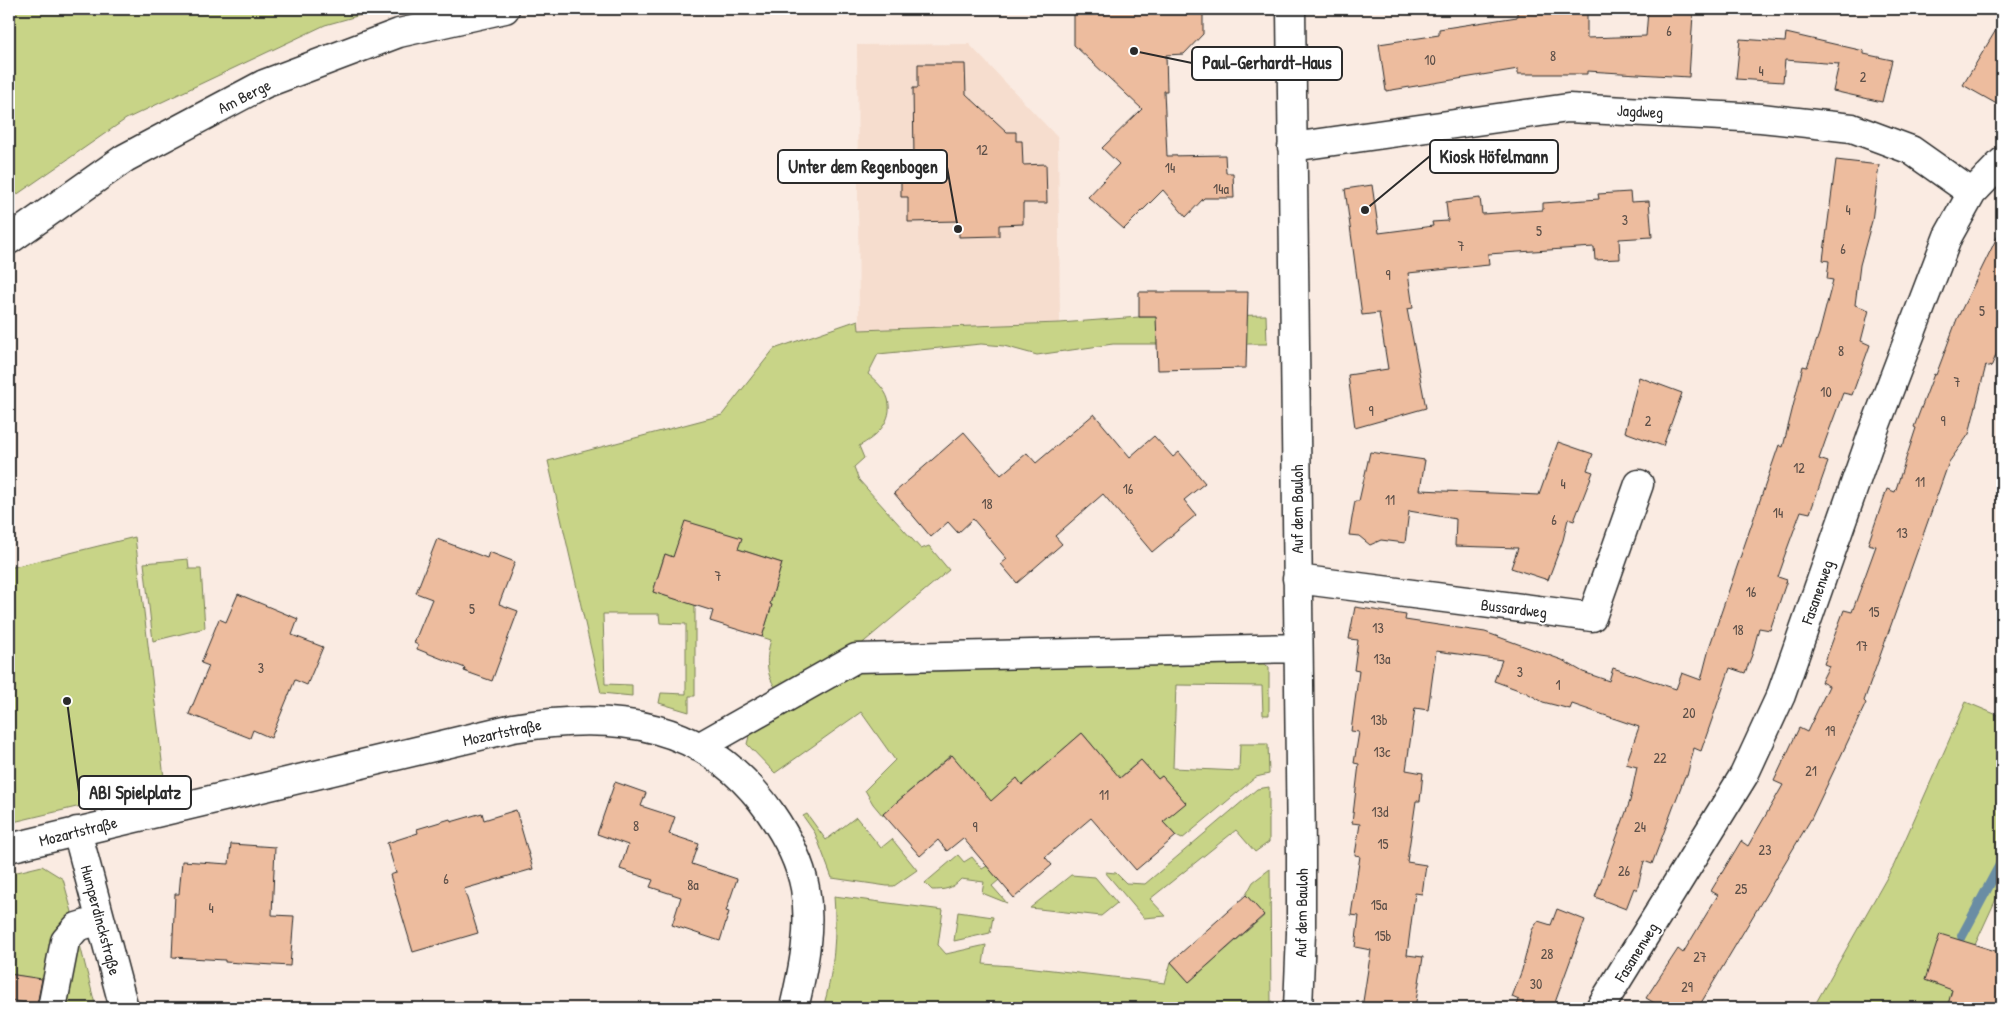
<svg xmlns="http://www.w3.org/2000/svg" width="2011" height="1017" font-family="'Patrick Hand',sans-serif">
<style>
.built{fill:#f6ddce}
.green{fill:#c8d487;stroke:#7a8059}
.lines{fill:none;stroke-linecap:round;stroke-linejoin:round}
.stream{stroke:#6a8da4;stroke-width:10}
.building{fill:#edbc9e;stroke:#2b2b2b}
.minor-casing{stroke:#2b2b2b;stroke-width:31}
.minor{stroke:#fff;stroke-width:28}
.labels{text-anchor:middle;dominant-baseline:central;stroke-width:4;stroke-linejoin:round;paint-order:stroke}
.number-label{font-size:14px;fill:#5c4f48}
.street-label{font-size:16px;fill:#2b2b2b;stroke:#fff}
.leader{fill:none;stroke:#2b2b2b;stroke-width:2}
.callout-dot{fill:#2b2b2b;stroke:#fff;stroke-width:2}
.callout{fill:#fff;stroke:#2b2b2b;stroke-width:2}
.callout-label{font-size:18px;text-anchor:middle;font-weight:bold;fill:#2b2b2b}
</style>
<rect width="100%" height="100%" fill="#faebe2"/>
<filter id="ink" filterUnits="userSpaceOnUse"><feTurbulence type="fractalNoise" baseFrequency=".02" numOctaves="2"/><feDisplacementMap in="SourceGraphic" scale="10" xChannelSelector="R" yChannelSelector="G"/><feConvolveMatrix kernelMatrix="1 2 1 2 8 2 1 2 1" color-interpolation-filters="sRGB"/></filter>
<g filter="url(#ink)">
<!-- built -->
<path class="built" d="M969 44 1058 138 1060 323 859 330 857 45Z"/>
<!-- green -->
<path class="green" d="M9 9H382L325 25 126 119 9 200Z
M1266 315 1267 344H1113L1037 355 1004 346 981 344 878 354 868 374C875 380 885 389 888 399 894 421 876 437 859 446L864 458 854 467 859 480 921 549 929 546 949 570 852 652 819 664 776 688C765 674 766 656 771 640L762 637 772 605 770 604 782 563 738 549 673 557 665 554 653 592 695 605V696H689V712L659 703 661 693 686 694V624L660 623 659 614H603L605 684 632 685V696L601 693 548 461 722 415 774 349 858 320 859 330 1060 323 1139 317Z
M135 537 165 786 9 823V568Z
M188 559 189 569H201L205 628 153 641 144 563Z
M1251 656 1269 667V715H1263L1262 686 1176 685 1173 768 1239 771 1240 744H1268L1269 774 1256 777 1182 839 1176 836 1163 822 1185 803 1162 776 1158 779 1141 760 1117 780 1109 765 1082 733 1022 785 1017 779 988 804 977 784 951 755 883 814V816L873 804 865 790 895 760 861 712 775 773 747 744 752 725 854 668Z
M1966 702 2002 717V886L1946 1008H1813L1894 865Z
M1269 787V842L1255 852 1236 830 1150 899 1166 916 1144 918 1105 872 1116 873 1126 883 1145 884 1257 789Z
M807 814 826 840 856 817 881 848 892 839 917 870 894 886H887L832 878 815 833 803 816Z
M958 855 964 862 972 857 982 869 987 866 999 880 992 886 1007 903 982 893 984 882 961 879C952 889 945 890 932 890L925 883Z
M42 866 63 879 72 912 63 923 49 981 9 974V874Z
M1270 869 1271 1008H823C834 972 837 934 834 896L943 910 938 945 946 954 986 945 983 964 1026 967 1165 983 1171 962 1189 982 1264 916 1246 895 1253 882Z
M1071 875 1095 877 1117 903 1101 916 1030 908Z
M958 912 993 917 990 933 954 941Z
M79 941 96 1008H65Z"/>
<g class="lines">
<!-- stream -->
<path class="stream" d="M1962 936 2002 861
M1932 1008 1933 1006"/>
</g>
<!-- building -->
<path class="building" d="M1074 9H1203V34L1184 54 1166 55 1167 91H1164L1167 156 1225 155 1226 173H1233L1234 198H1204L1186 217 1163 190 1124 229 1088 197 1119 164 1102 148 1142 109 1074 45Z
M1517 9H1587V38L1646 36 1648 11 1693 14 1689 77 1587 71V74H1518V69L1386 91 1379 44 1439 35V29L1517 17Z
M2002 20V107L1963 85Z
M1786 33 1864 51V54L1892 60 1882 102 1833 91 1839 64 1785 60 1783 82 1736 79 1740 39 1785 42Z
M918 64H965L966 94 1007 132H1016V141H1022L1023 165 1046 164 1047 203H1023V224L999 225V236L959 237V221L908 222V197H901V158H914L913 88H918Z
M1836 160 1879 165 1872 221 1860 265 1855 305 1869 310 1861 341 1870 345 1852 395 1843 393 1826 439 1819 459 1828 462 1810 513 1801 511 1783 560H1784L1778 577 1787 580 1770 630 1759 628 1752 655 1745 673 1730 668 1701 751 1694 748 1687 776H1685L1652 864 1644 861 1637 890 1634 888 1626 909 1595 897 1630 801 1637 767 1626 764 1639 727 1572 704 1570 709 1543 702 1527 693 1494 681 1502 660 1436 651 1428 710 1415 708 1406 770 1423 773 1420 801H1416L1407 862 1426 865 1422 894 1415 893 1407 955 1423 957 1415 1008H1362L1371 950 1355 947 1359 916 1351 915 1360 856 1355 855 1360 824 1352 823 1359 764 1354 763 1359 732 1351 731 1359 671 1354 670 1358 640 1349 639 1355 607 1406 615 1405 620 1485 632 1562 660 1583 672 1609 681 1613 668 1676 689 1682 673 1701 680 1710 645 1779 445 1783 447 1803 366 1807 367 1819 334 1833 280 1827 279 1829 261 1823 260Z
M1372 185 1379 233 1433 226 1432 222 1448 221 1446 202 1480 198 1482 214 1543 210V203L1599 199 1598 194 1630 192 1631 202 1649 201 1652 237 1619 239 1620 259 1595 260 1594 247 1488 254 1489 265 1408 273 1413 308 1407 309 1426 408 1355 428 1348 375 1388 369 1379 313 1362 315 1345 189Z
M2002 227V341L1991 367 1986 365 1969 434 1949 462 1864 701 1866 703 1811 819 1698 1008H1663L1646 998 1678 949 1683 953 1718 895 1711 891 1741 841 1748 846 1783 785 1774 781 1799 728 1807 732 1829 686 1821 682 1829 666 1824 664 1844 610 1852 612 1863 582 1876 546 1868 544 1887 489 1895 492 1916 428 1914 427 1934 374 1936 375 1957 319Z
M1139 292H1248L1246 368 1158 370 1156 317H1139Z
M1639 377 1682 393 1663 446 1625 432Z
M1094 414 1130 457 1154 436 1173 457 1179 452 1205 483 1184 500 1196 515 1152 552 1103 494 1055 536 1062 544 1017 583 1001 564 1007 559 973 519 958 533 948 522 931 537 894 493 964 432 1001 475 1027 453 1036 463Z
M1558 442 1593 454 1587 470 1593 472 1574 521 1568 519 1563 540 1548 580 1511 568 1518 548 1455 546 1456 519 1409 511 1405 543 1381 540 1370 545 1359 536 1349 535 1355 501H1359L1370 452 1425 460 1420 490 1539 495Z
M685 521 742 538 738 549 782 563 770 604 772 605 762 637 710 621 713 611 653 592 665 554 673 557Z
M437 539 487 558 489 552 515 562 499 604 518 611 492 681 464 671 465 668 417 649 418 645 414 643 432 599 416 593Z
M238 594 298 619 292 635 323 647 307 685 295 680 271 738 253 730 250 738 189 714 209 666 201 663 219 619 226 622Z
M1082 733 1120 778 1141 760 1158 779 1162 776 1186 803 1163 822 1176 836 1136 870 1091 818 1045 857 1052 865 1014 898 963 838 947 851 938 840 920 856 883 814 952 755 991 801 1017 778 1022 785Z
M615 782 646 793 641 806 675 817 669 834 699 844 692 864 737 879 726 911 729 912 720 941 672 925 681 897 650 887 653 880 620 869 628 845 597 834Z
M516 810 533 869 464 889 478 933 413 952 390 875 396 873 387 843 418 833 417 829 450 819 451 822 482 813 484 820Z
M231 844 275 847 272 915 294 916 290 966 225 962V960L172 957 175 894H179L182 861 229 864Z
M1246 895 1264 915 1189 982 1171 962Z
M1557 909 1585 920 1553 1008H1516L1519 1000 1512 997 1522 970 1532 930 1538 921 1551 925Z
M1940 934 2002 953V1008H1947L1952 990 1925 980Z
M9 974 42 979 37 1005 9 1000Z"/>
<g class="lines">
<!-- minor casing -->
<g class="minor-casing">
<path id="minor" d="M1291 9 1301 853V933L1298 1008
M1292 147 1568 108 1761 118 1852 128 1911 150 1972 193
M9 240 125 158 264 84 399 33 505 9
M1297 579 1592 617 1639 484
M699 747 856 658 1298 648
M77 831 124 1008
M9 848 513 728C616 711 706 721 770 812 786 835 800 861 805 888 812 928 803 970 794 1008
M52 1008 65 941 77 927 100 920
M1600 1008 1744 775 1781 695 1872 435 1948 236 1972 193 2002 162"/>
</g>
<!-- minor -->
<use href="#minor" class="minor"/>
</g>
</g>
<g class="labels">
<!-- number labels -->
<g class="number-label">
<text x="1669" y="30">6</text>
<text x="1553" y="55">8</text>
<text x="1430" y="59">10</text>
<text x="1761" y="70">4</text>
<text x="1863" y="76">2</text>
<text x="982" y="149">12</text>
<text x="1170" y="167">14</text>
<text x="1221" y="188">14a</text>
<text x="1848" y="209">4</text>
<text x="1625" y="219">3</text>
<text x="1539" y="230">5</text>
<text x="1461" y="245">7</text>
<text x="1843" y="248">6</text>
<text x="1388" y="274">9</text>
<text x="1982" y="310">5</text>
<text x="1841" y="350">8</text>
<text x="1957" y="381">7</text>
<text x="1826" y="391">10</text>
<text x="1371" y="410">9</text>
<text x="1648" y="420">2</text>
<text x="1943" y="420">9</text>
<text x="1799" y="467">12</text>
<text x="1920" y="481">11</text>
<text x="1563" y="483">4</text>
<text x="1128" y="488">16</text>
<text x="1390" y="499">11</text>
<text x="987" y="503">18</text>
<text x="1778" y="512">14</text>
<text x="1554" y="519">6</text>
<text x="1902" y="532">13</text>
<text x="718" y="575">7</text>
<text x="1751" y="591">16</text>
<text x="472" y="608">5</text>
<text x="1874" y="611">15</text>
<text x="1378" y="627">13</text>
<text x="1738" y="629">18</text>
<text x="1862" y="645">17</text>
<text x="1382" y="658">13a</text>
<text x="261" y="667">3</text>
<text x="1520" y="671">3</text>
<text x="1558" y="684">1</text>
<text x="1689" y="712">20</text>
<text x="1379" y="719">13b</text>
<text x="1830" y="730">19</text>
<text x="1382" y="751">13c</text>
<text x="1660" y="757">22</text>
<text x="1811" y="770">21</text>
<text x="1104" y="794">11</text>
<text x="1380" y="811">13d</text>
<text x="636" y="825">8</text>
<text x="975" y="826">9</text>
<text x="1640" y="826">24</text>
<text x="1383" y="843">15</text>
<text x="1765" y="849">23</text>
<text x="1624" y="870">26</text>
<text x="446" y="878">6</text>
<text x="693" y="884">8a</text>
<text x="1741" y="888">25</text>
<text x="1379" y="904">15a</text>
<text x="211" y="907">4</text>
<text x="1383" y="935">15b</text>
<text x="1547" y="953">28</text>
<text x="1700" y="956">27</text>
<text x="1536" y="983">30</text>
<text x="1687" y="986">29</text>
</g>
<!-- street labels -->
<g class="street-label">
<text transform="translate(244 96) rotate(-27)">Am Berge</text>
<text transform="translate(1640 111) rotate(3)">Jagdweg</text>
<text transform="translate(1297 509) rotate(-90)">Auf dem Bauloh</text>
<text transform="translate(1817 592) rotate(-71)">Fasanenweg</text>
<text transform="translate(1514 608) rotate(7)">Bussardweg</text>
<text transform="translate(502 732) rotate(-12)">Mozartstraße</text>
<text transform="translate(78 831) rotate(-14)">Mozartstraße</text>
<text transform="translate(1301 913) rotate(-89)">Auf dem Bauloh</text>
<text transform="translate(101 920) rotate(75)">Humperdinckstraße</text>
<text transform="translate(1636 952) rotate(-58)">Fasanenweg</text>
</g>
</g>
<!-- callouts -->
<path class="leader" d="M1134 51L1192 63M1365 210L1430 156M958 229L947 167M67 701L79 792"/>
<g class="callout-dot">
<circle cx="1134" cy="51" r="5"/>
<circle cx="1365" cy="210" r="5"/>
<circle cx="958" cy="229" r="5"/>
<circle cx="67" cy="701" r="5"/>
</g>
<g class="callout">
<rect x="1192" y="47" width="150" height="33" rx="5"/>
<rect x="1430" y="140" width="128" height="33" rx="5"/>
<rect x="778" y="150" width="169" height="33" rx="5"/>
<rect x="79" y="776" width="112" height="33" rx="5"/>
</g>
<g class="callout-label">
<text x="1267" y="69">Paul-Gerhardt-Haus</text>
<text x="1494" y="163">Kiosk Höfelmann</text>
<text x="863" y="173">Unter dem Regenbogen</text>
<text x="135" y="799">ABI Spielplatz</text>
</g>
<!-- margin -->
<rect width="2011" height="1017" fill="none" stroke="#fff" stroke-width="30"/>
<rect x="15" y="15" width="1981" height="987" fill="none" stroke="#2b2b2b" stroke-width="2" filter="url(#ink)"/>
</svg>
